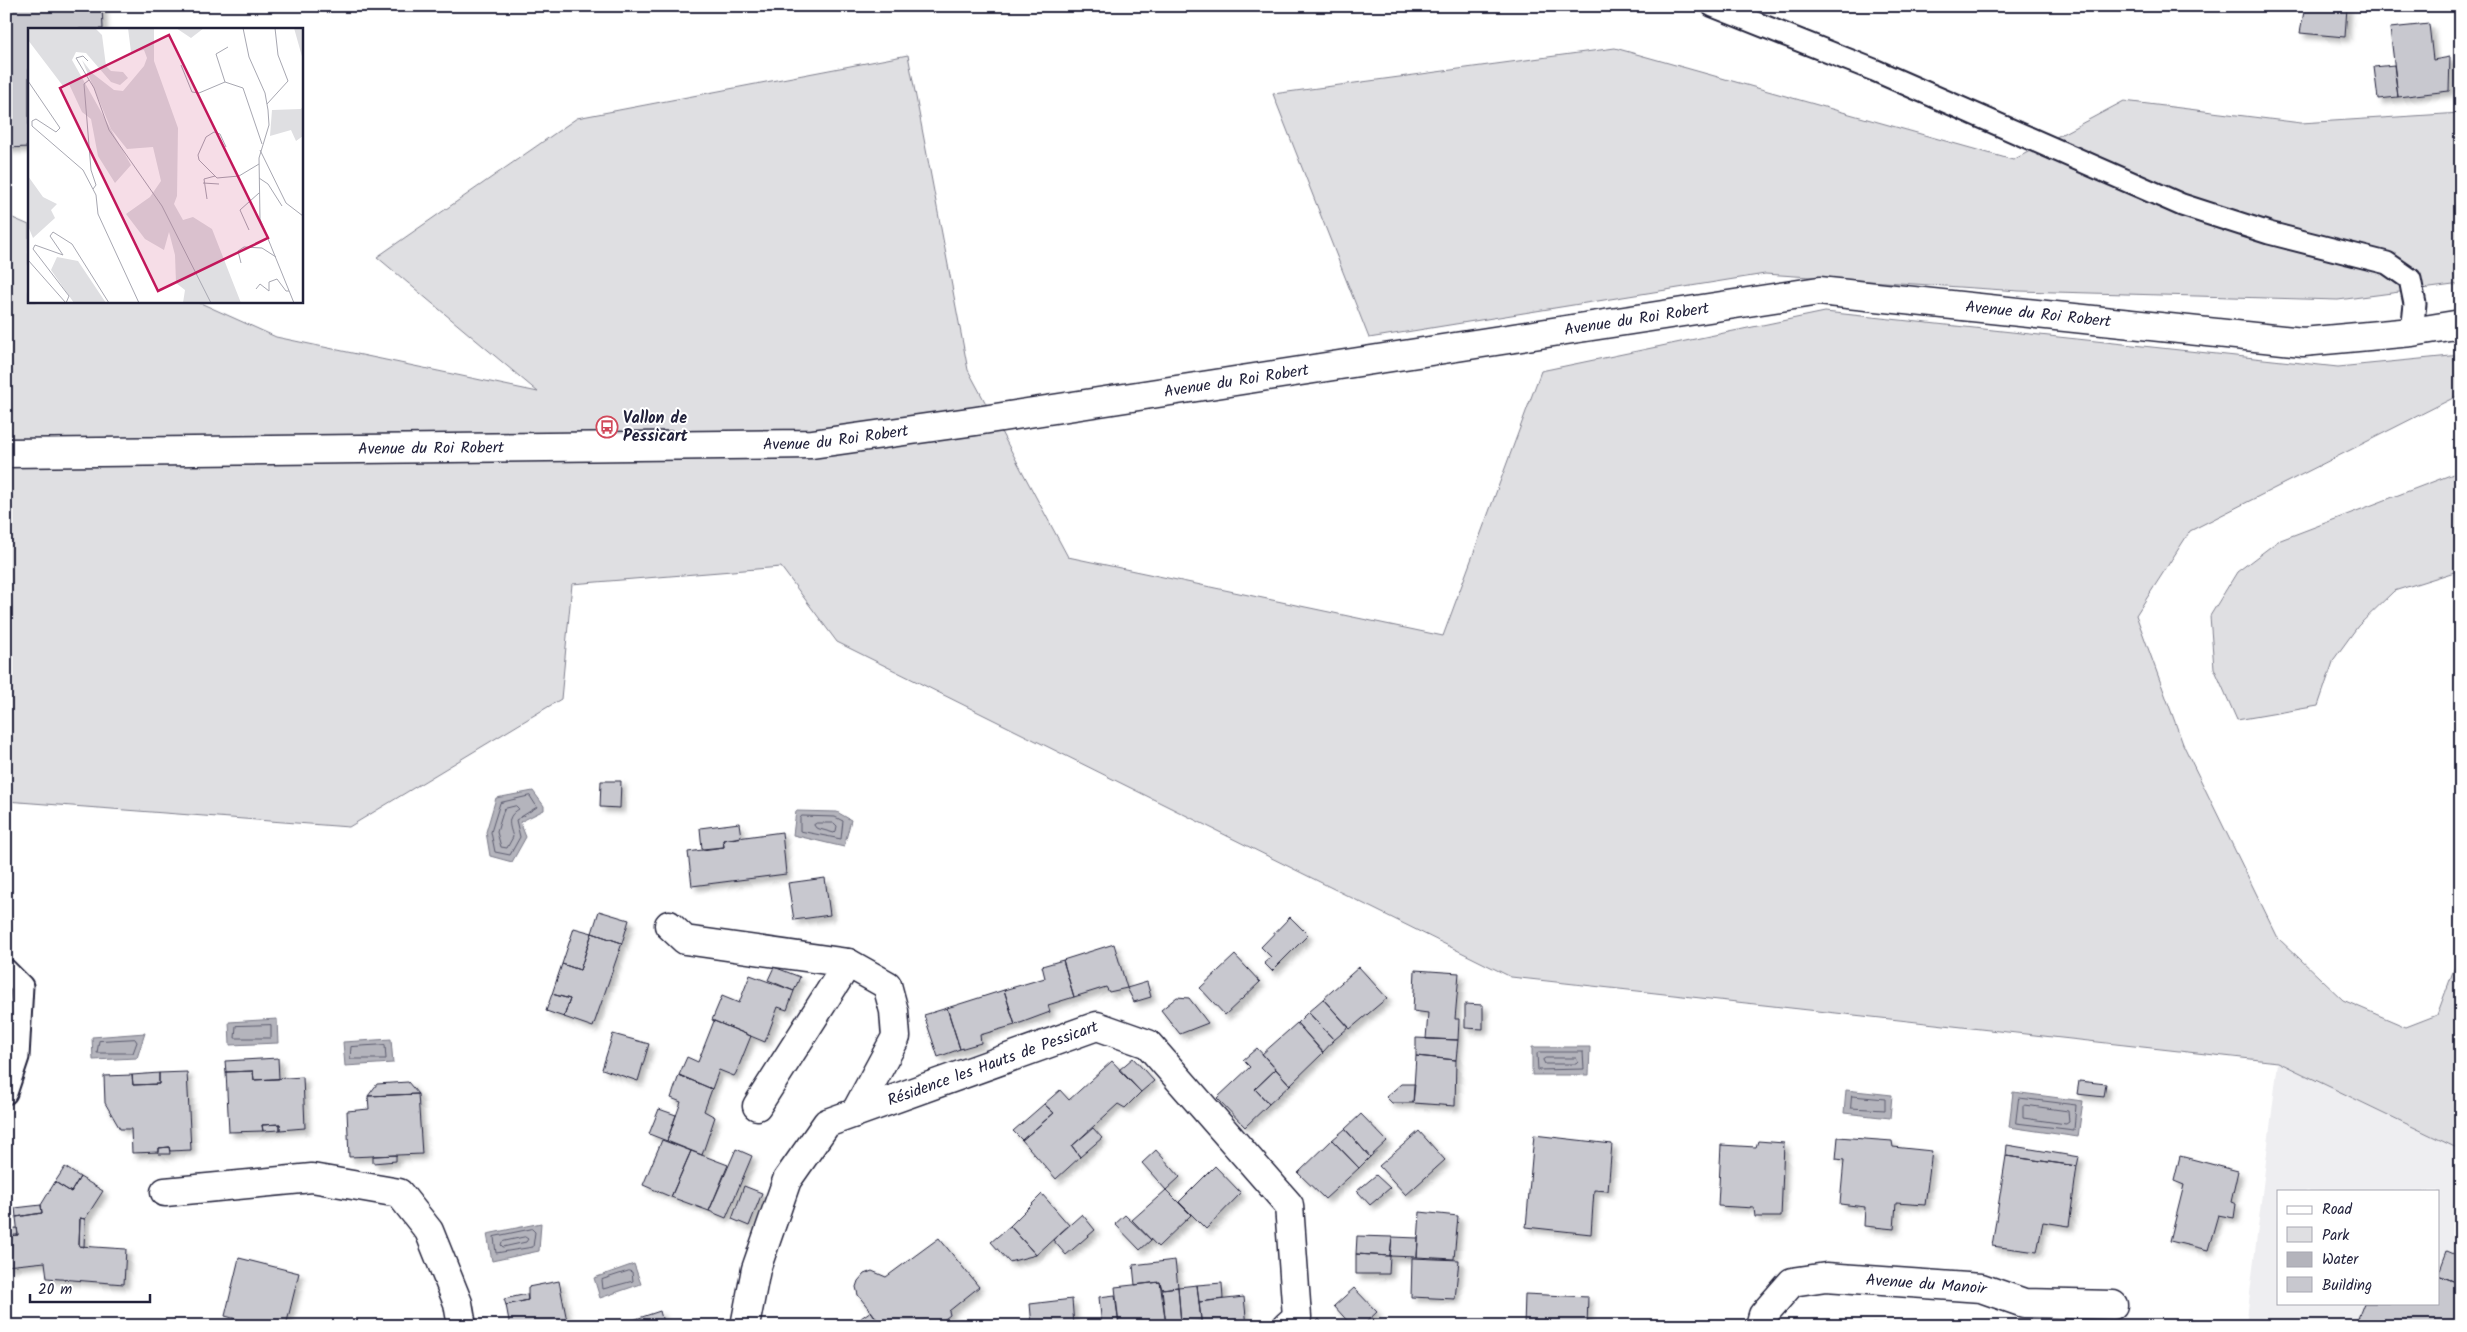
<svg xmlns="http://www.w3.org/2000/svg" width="2467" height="1332" font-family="Kalam,sans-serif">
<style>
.built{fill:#eeeef1;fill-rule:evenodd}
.green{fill:#dfdfe2;stroke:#80808e}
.water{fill:#b4b4bc;stroke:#7a7a88}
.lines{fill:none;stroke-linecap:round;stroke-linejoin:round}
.shore{stroke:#5c5c6f;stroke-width:1}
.building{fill:#c8c8cf;stroke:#22223b;filter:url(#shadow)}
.lane-casing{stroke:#22223b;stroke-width:25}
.street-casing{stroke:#22223b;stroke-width:31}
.lane{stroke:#fff;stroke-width:21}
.street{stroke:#fff;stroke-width:28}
.labels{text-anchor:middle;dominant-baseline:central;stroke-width:4;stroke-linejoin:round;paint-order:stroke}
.street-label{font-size:16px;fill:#22223b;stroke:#fff}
.poi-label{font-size:16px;font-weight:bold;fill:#22223b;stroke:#fff;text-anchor:start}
.inset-road{fill:none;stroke:#a7a7b1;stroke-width:1}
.view{fill:#c2185b;fill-opacity:0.15;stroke:#c2185b;stroke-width:2.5}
.inset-edge{fill:none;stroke:#22223b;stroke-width:2.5}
</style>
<defs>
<filter id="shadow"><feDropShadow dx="4.5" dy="4.5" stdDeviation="2.5" flood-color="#0004"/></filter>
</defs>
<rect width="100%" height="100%" fill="#fff"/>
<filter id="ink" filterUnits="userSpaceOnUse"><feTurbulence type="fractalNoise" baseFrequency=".02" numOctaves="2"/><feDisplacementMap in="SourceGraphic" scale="10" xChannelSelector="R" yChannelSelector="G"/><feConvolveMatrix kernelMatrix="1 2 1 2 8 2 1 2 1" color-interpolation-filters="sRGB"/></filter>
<g filter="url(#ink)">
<!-- built -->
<path class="built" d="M2278 1062 2461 1150V1326H2246ZM2278 1191H2438V1303H2278Z"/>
<!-- green -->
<path class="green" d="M1615 48 2013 160 2124 101 2301 123 2461 113V284L2338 300 2019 291 1765 274 1369 338 1273 94Z
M908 55 968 370 1068 557 1443 636 1541 371 1825 312 2338 367 2461 355V394L2190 531 2136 615 2183 744 2278 938 2343 1000 2406 1027 2437 1015 2461 950V1150L2278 1062 1511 977 837 642 781 567 572 584 561 699 349 827 6 801V215L29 225V301H196L276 337 538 392 377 257 577 118Z
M2461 471V570L2394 591 2358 626 2334 659 2318 706 2237 720 2214 668 2210 616 2237 572 2278 541Z"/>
<!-- water -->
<path class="water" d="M533 791 544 806V810L520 822 526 837 512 862 490 856 486 832 496 798Z
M796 811 837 812 851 820 844 847 793 835Z
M277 1019 278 1043 230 1045 229 1022Z
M145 1033 137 1058 93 1060 92 1037Z
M391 1039 393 1063 345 1066 343 1042Z
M1532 1047H1590L1589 1075H1532Z
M1846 1090 1892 1095 1890 1118 1844 1113Z
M2013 1092 2083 1101 2078 1137 2009 1127Z
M541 1223 539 1251 492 1261 487 1234Z
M634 1264 641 1284 600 1298 594 1278Z"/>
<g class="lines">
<!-- shore -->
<path class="shore" d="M530 796 537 807 516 820 520 837 510 855 495 852 491 832 500 803Z
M516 806 519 809C506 817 509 824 513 837L507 848 501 847 497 832 504 809Z
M802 816 835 817 843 821 841 839 800 831V819Z
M817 823H834L837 826 836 831 834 833 816 828 814 825Z
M271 1025V1038H235L236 1026Z
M135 1039 137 1042 133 1053H97L99 1041Z
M385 1045 386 1059H350L351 1047Z
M1539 1052H1583L1584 1069 1538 1070 1537 1054Z
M1546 1058H1576L1578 1062 1576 1064H1545L1543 1060Z
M1852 1096 1885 1099V1110L1851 1108Z
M2019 1098 2076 1105 2074 1130 2016 1123Z
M2025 1105 2068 1111 2069 1122 2066 1124 2023 1118V1107Z
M532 1229 535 1232 533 1247 496 1253 494 1237Z
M525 1237 528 1239 526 1242 503 1247 501 1245 502 1242Z
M629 1271 632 1272 633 1281 603 1289 602 1280Z"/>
</g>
<!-- building -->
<path class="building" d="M6 6H102L103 29H29V147L6 148Z
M2305 6 2347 7 2345 37 2300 33Z
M2429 24 2433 60 2450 57 2449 91 2398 97 2390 28Z
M2394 65 2398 97 2378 99 2374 67Z
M601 781H621L620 808 600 807Z
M739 823 741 837 723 840 724 847 702 849 700 828Z
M782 832 786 874 692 886 688 852 724 847 723 840Z
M825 878 830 915 794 920 788 883Z
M599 911 629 920 622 943 592 933Z
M1290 917 1308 935 1272 971 1264 963 1271 957 1261 947Z
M574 928 592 933 580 970 562 964Z
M592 933 622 943 593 1027 564 1017 570 999 552 994 562 964 580 970Z
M1114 944 1127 988 1109 992 1106 987 1074 997 1063 960Z
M1235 955 1260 982 1225 1015 1200 988Z
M1063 960 1074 997 1048 1005 1050 1012 1015 1025 1004 990 1045 978 1042 966Z
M774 967 800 977 794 991 768 980Z
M1359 967 1387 998 1350 1029 1323 999Z
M1415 970 1459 973 1455 1019H1459L1458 1040 1426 1039 1428 1013 1413 1011Z
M750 975 794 991 787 1010 778 1007 765 1042 712 1020 722 996 739 1003Z
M1147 982 1151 997 1134 1002 1127 988Z
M1004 990 1015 1025 980 1035 981 1043 960 1049 947 1008Z
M552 994 570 999 564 1017 546 1011Z
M1177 997 1189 998 1208 1023 1180 1034 1161 1010Z
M1323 999 1349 1027 1334 1040 1308 1012Z
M1465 1004 1483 1005V1029L1465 1028Z
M947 1008 960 1049 938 1057 924 1015Z
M1308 1012 1334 1040 1323 1052 1297 1023Z
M714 1021 751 1036 736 1073 734 1076 719 1070 712 1089 679 1075 687 1057 698 1062Z
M1297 1023 1323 1053 1290 1085 1262 1054Z
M613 1034 649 1044 638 1081 602 1069Z
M1416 1038 1458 1040 1456 1060 1416 1056Z
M1257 1048 1276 1069 1255 1089 1269 1104 1245 1127 1217 1098 1250 1067 1243 1060Z
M1416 1056 1456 1060 1455 1106 1413 1103Z
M278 1058 279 1079 254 1080 253 1071 226 1072 225 1061Z
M1133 1058 1154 1081 1141 1092 1119 1070Z
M1112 1061 1141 1092 1125 1108 1118 1104 1072 1146 1080 1157 1056 1179 1022 1140 1054 1113 1044 1104 1060 1090 1069 1100Z
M1276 1069 1290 1085 1269 1104 1255 1089Z
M253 1071 254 1080 303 1077 305 1128 280 1130V1124L262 1125 263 1131 229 1132 226 1072Z
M187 1072 191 1150 170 1151 169 1147 159 1148V1152L132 1153 131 1129H120L105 1103 104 1076 132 1075 133 1085 159 1084V1073Z
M159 1073V1084L133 1085 132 1075Z
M679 1075 712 1089 704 1111 715 1117 702 1155 667 1141 681 1102 671 1098Z
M2079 1081 2106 1084 2104 1097 2077 1094Z
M408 1082 418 1094 368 1096 377 1084Z
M1401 1084H1415L1413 1103H1392L1386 1097Z
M418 1094 422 1154 349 1157 347 1111 369 1109 368 1096Z
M1044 1104 1054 1113 1022 1140 1013 1131Z
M659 1109 676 1115 667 1141 649 1134Z
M1361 1114 1387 1141 1370 1157 1345 1129Z
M280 1124V1130L263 1131 262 1125Z
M1093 1128 1102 1138 1080 1157 1072 1146Z
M1345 1129 1370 1157 1359 1168 1332 1140Z
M1419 1131 1445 1160 1406 1195 1379 1166Z
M1534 1135 1612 1144 1608 1191 1594 1190 1591 1234 1526 1227Z
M1838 1137 1892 1141 1893 1147 1932 1151 1925 1205 1896 1203 1894 1229 1864 1226 1865 1207 1840 1204 1844 1160 1836 1159Z
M662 1140 691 1151 671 1197 643 1185Z
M1332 1140 1359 1168 1325 1199 1298 1173Z
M1758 1141 1784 1143 1781 1217H1755L1754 1208 1718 1206 1721 1145 1756 1147Z
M2007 1145 2079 1157 2077 1166 2006 1156Z
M169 1147 170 1154H159V1148Z
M736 1149 752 1156 726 1218 709 1211Z
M1156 1150 1180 1177 1166 1190 1142 1163Z
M691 1151 728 1165 709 1211 671 1197Z
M396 1155V1161L373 1163V1156Z
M2006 1156 2077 1166 2069 1226 2043 1222 2037 1252 1992 1246Z
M2180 1156 2238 1171 2231 1202 2236 1204 2234 1218 2218 1215 2208 1250 2170 1241 2184 1185 2174 1181Z
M1215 1166 1241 1193 1206 1229 1179 1202Z
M65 1167 80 1177 71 1192 55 1182Z
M1376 1175 1390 1188 1370 1205 1357 1191Z
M80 1177 103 1191 85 1219 80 1218 79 1246 126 1249 124 1284 47 1278 45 1262 6 1266V1236L18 1235 16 1217 42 1213 41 1205 55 1182 71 1192Z
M744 1186 762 1193 749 1226 732 1219Z
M1166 1190 1191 1215 1158 1247 1132 1220Z
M1042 1194 1069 1225 1036 1255 1010 1226Z
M41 1205 42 1213 16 1217 15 1208Z
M1420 1212 1458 1216 1454 1259 1417 1257Z
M1082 1214 1095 1230 1066 1255 1053 1240Z
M1125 1215 1151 1240 1140 1250 1115 1224Z
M80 1218 85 1219 84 1247 79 1246Z
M1010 1226 1036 1255 1009 1262 991 1242Z
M17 1228 18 1235 6 1236V1229Z
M1357 1236 1392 1237 1390 1256 1356 1254Z
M1392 1237 1418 1238 1417 1257 1390 1256Z
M939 1238 979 1287 949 1311 950 1315 936 1326H882L858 1295 856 1287 858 1281 864 1274 872 1271 886 1277Z
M2447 1251 2461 1257V1284L2438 1275Z
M1356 1254 1390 1256 1389 1274H1356Z
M239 1258 299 1273 286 1326H263L225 1316Z
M1412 1258 1459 1260 1455 1299 1411 1297Z
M1175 1260 1178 1287 1162 1289 1160 1282 1135 1285 1133 1265Z
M2438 1275 2461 1284V1326H2355L2364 1303H2438Z
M559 1281 568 1326H510L506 1305 528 1300V1287Z
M1160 1282 1166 1325 1119 1326 1115 1287Z
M1222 1283 1223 1299 1199 1302 1197 1285Z
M1197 1285 1201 1321 1181 1323 1178 1287Z
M1178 1287 1181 1323 1166 1325 1162 1289Z
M1354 1288 1377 1312 1362 1326H1352L1334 1306Z
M527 1294 528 1300 506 1305 504 1299Z
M1525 1294 1588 1297 1587 1326H1524Z
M1115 1295 1119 1326H1102L1099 1297Z
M1244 1297 1247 1326H1202L1199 1302Z
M1072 1299 1074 1326H1032L1030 1304Z
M660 1311 664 1326H629L630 1321Z
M871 1311 882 1326H867L861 1318Z
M1319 1319 1325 1326H1312Z
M1032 1320V1326H1019L1018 1322Z
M1861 1323 1895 1326H1860Z"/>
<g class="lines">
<!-- lane casing -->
<g class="lane-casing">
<path id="lane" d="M1713 6 1874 70 2182 205 2269 233 2387 263 2410 279 2415 304 2412 332
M6 970 22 986 18 1057 6 1093"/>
</g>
<!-- street casing -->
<g class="street-casing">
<g id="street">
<path id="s1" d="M6 453 812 444 976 421 1819 291 2303 342 2412 332 2461 324"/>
<path d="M669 925 685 940 848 963 887 985 894 1011 896 1037 855 1113"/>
<path d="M757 1106 848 963"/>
<path d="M165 1192 312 1178 399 1193 429 1231 458 1303 462 1326"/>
<path id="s2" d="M745 1326 756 1269 787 1180 827 1123 1097 1026 1148 1044 1289 1205 1297 1317 1287 1326"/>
<path id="s3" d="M1760 1326 1763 1315 1792 1282 1826 1277 1981 1288 2024 1303 2113 1305"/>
</g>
</g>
<!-- lane -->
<use href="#lane" class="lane"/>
<!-- street -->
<use href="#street" class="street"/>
</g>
</g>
<!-- icons -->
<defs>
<g id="bus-ring" transform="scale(1.125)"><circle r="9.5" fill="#fff" stroke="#d1495b" stroke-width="1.5"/><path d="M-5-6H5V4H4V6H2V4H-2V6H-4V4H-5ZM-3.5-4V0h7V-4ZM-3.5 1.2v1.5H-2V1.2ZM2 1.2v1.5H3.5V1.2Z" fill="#d1495b"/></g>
</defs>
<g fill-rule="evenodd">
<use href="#bus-ring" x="607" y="427"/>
</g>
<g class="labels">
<!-- street labels -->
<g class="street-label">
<text stroke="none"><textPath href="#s1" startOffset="2045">Avenue du Roi Robert</textPath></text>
<text stroke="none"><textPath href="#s1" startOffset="1640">Avenue du Roi Robert</textPath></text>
<text stroke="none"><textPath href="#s1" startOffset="1235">Avenue du Roi Robert</textPath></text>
<text stroke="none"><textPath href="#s1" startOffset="830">Avenue du Roi Robert</textPath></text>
<text stroke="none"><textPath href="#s1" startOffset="425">Avenue du Roi Robert</textPath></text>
<text stroke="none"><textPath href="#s2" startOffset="398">Résidence les Hauts de Pessicart</textPath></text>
<text stroke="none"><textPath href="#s3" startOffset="190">Avenue du Manoir</textPath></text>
</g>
<!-- poi labels -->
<g class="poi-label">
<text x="623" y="418">Vallon de<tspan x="623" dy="18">Pessicart</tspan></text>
</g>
</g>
<!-- overview -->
<g transform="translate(28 28)">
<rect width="275" height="275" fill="#fff"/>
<path d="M0 0H67L74 7 78 38 83 43 95 44 100 50 92 57 83 54 58 25 48 24 44 32 103 137 87 155 70 128 63 91 54 84 41 56 35 58 0 12ZM100 0H126V33L150 100 149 168 146 176 155 192 165 189 184 201 213 275H155L157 262 148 255 147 227 141 204 136 222 117 211 98 186 122 169 133 153 125 119 99 121 83 101 54 32 64 45 86 62 95 63 116 38 119 30 116 22 103 24ZM148 0H176L163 10ZM266 0H275V33V32ZM275 78V108L268 113 263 102 242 108 244 82 273 81ZM0 148 15 169 29 176 23 182 27 190 5 210 0 198ZM29 229 50 233 78 275H46L23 242Z" fill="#dfdfe2"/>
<path class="inset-road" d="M215 0 221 29 237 65 240 82 241 97 231 130 232 191 266 275M60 33 55 28 48 30 66 60 81 102 134 178 183 275M153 37 164 64 171 65 197 54 215 60 234 116M61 52 56 56 63 142 68 157 65 161M0 53 32 100 28 104 8 91 4 93V98L55 142 68 167 70 186 111 275M197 54 188 26 200 19M239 76 260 53 250 27 247 0M198 119 192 106 186 104 178 109 170 127 171 132 189 150 211 148 231 136M232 122 258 175 275 188M231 150 240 156 254 178M175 155 191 156M179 171 176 151 187 148M221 202 212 182 231 165M0 232 38 275M213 235 210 223 216 219 234 220 248 229M228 261 232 256 241 263V254L249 251 258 263H261M38 275 41 268 5 221 7 217 35 227 22 208 25 204 44 216 81 275"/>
<path class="view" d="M141 7 240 210 130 263 32 60Z"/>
<rect width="275" height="275" class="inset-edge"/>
</g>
<!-- margin -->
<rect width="2467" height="1332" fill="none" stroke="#fff" stroke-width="25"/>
<rect x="12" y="12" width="2442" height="1307" fill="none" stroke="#22223b" stroke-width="2" filter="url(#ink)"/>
<!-- legend -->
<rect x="2277" y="1190" width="162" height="115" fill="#ffffff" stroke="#a7a7b1"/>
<rect x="2287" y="1206" width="25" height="8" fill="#ffffff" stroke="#a7a7b1"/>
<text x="2322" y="1214" font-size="15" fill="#22223b">Road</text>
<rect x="2287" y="1227" width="25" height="15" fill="#dfdfe2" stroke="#a7a7b1"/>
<text x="2322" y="1240" font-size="15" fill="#22223b">Park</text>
<rect x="2287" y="1252" width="25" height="15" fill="#b4b4bc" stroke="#a7a7b1"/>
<text x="2322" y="1264" font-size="15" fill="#22223b">Water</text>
<rect x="2287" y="1277" width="25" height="15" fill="#c8c8cf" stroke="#a7a7b1"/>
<text x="2322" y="1290" font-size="15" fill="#22223b">Building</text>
<!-- scale -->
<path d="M30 1294v8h120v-8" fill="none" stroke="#22223b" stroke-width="2.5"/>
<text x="38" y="1294" font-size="15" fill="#22223b" stroke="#ffffff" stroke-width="4" paint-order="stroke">20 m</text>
</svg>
